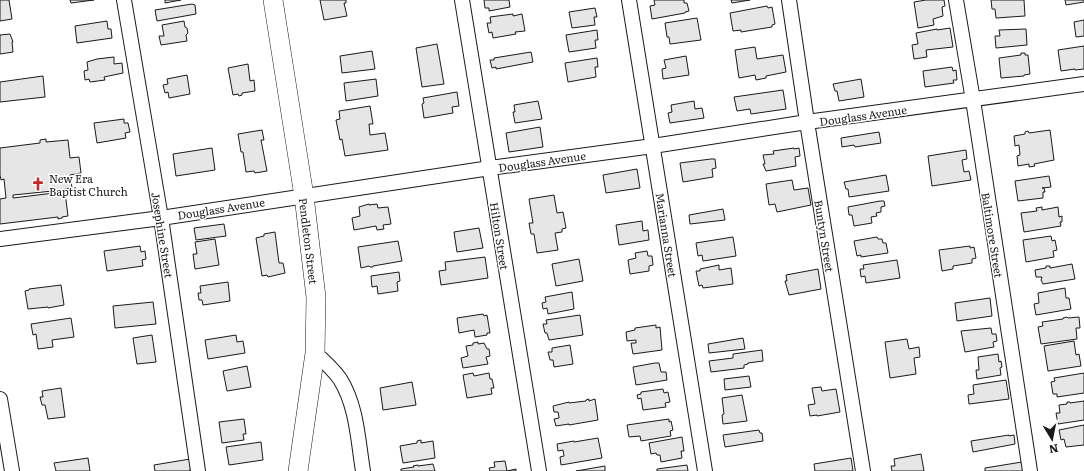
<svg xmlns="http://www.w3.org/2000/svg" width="1084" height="471" font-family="Literata,serif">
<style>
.building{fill:#e6e6e6;stroke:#1a1a1a;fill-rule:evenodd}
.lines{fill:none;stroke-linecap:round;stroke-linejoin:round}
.minor-casing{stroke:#1a1a1a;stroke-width:16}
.secondary-casing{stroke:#1a1a1a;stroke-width:20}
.minor{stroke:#fff;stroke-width:14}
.secondary{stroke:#fff;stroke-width:19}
.labels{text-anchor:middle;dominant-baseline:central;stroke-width:3;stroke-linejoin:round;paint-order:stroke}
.street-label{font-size:11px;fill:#1a1a1a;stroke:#fff}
.poi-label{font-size:11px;fill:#1a1a1a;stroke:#fff;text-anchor:start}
</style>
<rect width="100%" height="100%" fill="#fff"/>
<!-- building -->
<path class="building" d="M0 0H9L12 19 0 21Z
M70 0H94L71 3Z
M165 0H181L165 3Z
M320 0H346V3H344L347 16 324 20Z
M484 0H509L510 7 489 11V8H485Z
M654 0H684V3H687L689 11 685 12V13L652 19 650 6 655 5Z
M731 0H750L732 3Z
M926 0H944L945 6 942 7 943 16 933 19 934 25 918 28 914 2Z
M991 0H1024L1025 16 996 18 995 9H992Z
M1065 0H1084V2L1066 5Z
M192 4 195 5 196 14 157 21 155 10Z
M767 6 768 8 772 7 775 24 772 25V27L741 32V30L733 31 730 13Z
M595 8 597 17H594L595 25 572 28 569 12Z
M513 14V16L522 14 525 31 515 32 516 34 493 38 492 32 489 33 487 23H491L490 17Z
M697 18 701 40 670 44 669 37H667L665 23Z
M1084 20V36L1076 37 1074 22Z
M107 21 108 29H111L112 38 77 43 75 26Z
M184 21 185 27 187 28 188 33 186 35 187 41 161 45 159 36H164L162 25Z
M950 28 953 47 926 50 927 57 914 59 912 45 918 44 916 33 937 29V30Z
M1026 29 1027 45 996 48 995 36H1000L999 30Z
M597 30 598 40H595L596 48 569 52 566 35Z
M10 34 13 42H12L13 52 0 54V35Z
M437 44 444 84 422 87 416 48Z
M1084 46V69L1075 70V69L1061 71 1058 50Z
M755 47 757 59 783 55 786 72 766 76V78L756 80 755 75 739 78 735 50Z
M372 51 375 69 342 73 340 56Z
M531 52 533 62 496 69V67L492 68 490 60H494V58Z
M1021 53H1025V55H1028L1030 74 1024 75V76L1001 78 999 58 1021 55Z
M686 56 689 75 663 79 662 69 666 68 664 60Z
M114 57V64L122 63 123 73 104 77 105 80 90 82 89 79 85 80 84 71 88 70 87 62 97 59Z
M597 58 598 67H595L596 77 568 82 565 63Z
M248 64 250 81 254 80 255 91 242 93V95L239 96 238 94 233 95 228 68Z
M952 67 953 71 956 70 957 80H953L954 83 925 87 923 71Z
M187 75 190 94 169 98 168 92 165 93 163 85 168 84 167 79Z
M43 76 45 97 0 102V82Z
M376 79 378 96 346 101 344 83Z
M861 79 864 97 839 101 837 91H835L833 84Z
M783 90 786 109 751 114 750 109 737 111 734 97Z
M457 92 459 106 452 107 453 113 424 118 422 104 424 103 423 98Z
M538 101 542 119 515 123 513 112H515L514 105Z
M694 101 695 109 702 108 704 118 670 123 668 113 672 112 671 105Z
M370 106 373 124H369L370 135 385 133 388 150 345 156 342 139 340 140 336 120 340 119 339 111Z
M124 119V123H128L130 132 125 133 126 138 97 143 94 123Z
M540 127 543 147 509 152 506 133Z
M262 130 264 140H261L267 171 255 173 254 171 246 172 243 152H241L238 134Z
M1050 130 1054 160 1034 164 1035 166 1029 167V164L1018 166 1017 156 1020 155 1019 145 1015 146 1014 136 1025 134V132L1028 131 1029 133Z
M879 132 881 143 855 147 854 145 842 147 841 138Z
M46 139V142L68 140 70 158 79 157 81 173 70 175 72 188 60 190 61 192H65L68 216 62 217V218L58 219V217L0 224V199L6 198 4 179 1 180 0 175V148L40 143V140ZM53 191 54 193 13 198V195Z
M212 148 215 170 176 176 173 154Z
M794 148V149L799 148 800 156 795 157 796 166 766 171 763 164H765L763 155 774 154 773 151Z
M966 150 967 159 962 160 964 172 969 171 971 180 932 186 928 156Z
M711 159H715L716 168 712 169 713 177 683 182 680 163Z
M637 169 640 188 606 193 603 175Z
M886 175 889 191 849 197 848 189H846L844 182Z
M1049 176 1051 187 1042 188H1044L1045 192H1043V198L1018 201 1015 181Z
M792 180 794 190 808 188 811 205 777 212 775 204 769 205 766 184Z
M554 195 557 213 563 212 566 228 562 229V232L555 233 558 250 537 253 534 234H531L529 223H533L529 199Z
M880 201H884L885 206 881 207V212L876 213 877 216 871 217 872 223 854 226 852 215H849L848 207Z
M369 204V205L377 204 378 208 388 207 391 224 383 225 384 229 377 230 376 226 354 230 352 218 360 216 359 207Z
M1042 207V210L1058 207 1059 217 1062 216V222H1060L1061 226 1024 232 1021 213 1037 211 1036 208Z
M723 209 725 220 690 224 689 215Z
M642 221 643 231 648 230 649 240 619 245 616 225Z
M224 224 226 236 196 240 194 228Z
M479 228 483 248 457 252 454 232Z
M275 232 279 263H283L285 273 268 277 267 275 262 276 256 238 264 236V234Z
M1051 236 1052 241 1055 240 1057 250 1053 251 1054 257 1026 262 1023 240Z
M733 237 736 256 703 261 702 255 698 256 696 243Z
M877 237 878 239H882L883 243H886L888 253 861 257V255L857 256 854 241Z
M215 239 219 265 195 269 193 254H197L195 242Z
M398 241 402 261 373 266V267H370L369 266 361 268 358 247Z
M140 246 141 252 145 251 146 259 142 260 143 266 107 271 104 251Z
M970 246V248L974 247 976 258 972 259V263L953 266V269L942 271 939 250Z
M647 251 648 256H652L653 265 649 266V271L630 274 628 260 636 258 635 253Z
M485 257 488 278 441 285 439 271 446 270 445 262Z
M579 259 583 281 556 286 552 264Z
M897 260 900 278 866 283 865 276 861 277 860 269H864L863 265Z
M1072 264 1075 279 1043 284 1041 280 1042 277H1036L1035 270 1046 268V266H1050V268Z
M719 265V270L731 268 733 284 703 288 702 285 699 286 696 271H700V269Z
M818 269 821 289 789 295 785 281H787L786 275Z
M399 272 400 281 397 282 398 291 378 294 377 286 372 287 371 276Z
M228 282 230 301 203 305 202 300H199L198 293H201L200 286Z
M61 285 64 305 48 308V307L28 309 25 291 29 290V289Z
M1065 288 1066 298H1069L1071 309 1036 315 1034 304 1039 303 1038 293Z
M572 292 574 309 548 314 547 308 543 309 542 303 546 302 545 297Z
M990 298 992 316 957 321 955 303Z
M153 302 156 324 115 328 113 306Z
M483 314 484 316 487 315 490 333H487V335L475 337 474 330 459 333 457 318Z
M580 315 583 335 549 340 547 333H545L543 324H547L546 320Z
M1067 317 1068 318 1079 317 1080 328H1076L1077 339 1041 344 1038 327 1043 326 1042 322 1063 319V318Z
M71 318 74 337 52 340 53 347 38 349 36 334 33 335 31 324Z
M656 325V328L660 327 662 350 633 354 631 343H636V340L627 341 626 332 635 330V328Z
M991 328 992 334H996L997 341 993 342 994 347 965 352 961 331Z
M152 335 156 362 137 364 133 338Z
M236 335 237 342 243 341 245 353 208 359 205 340Z
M743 338 745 349 709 353 708 344Z
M907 339 909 349 919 347 920 357 914 358 916 374 890 378 885 342Z
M1074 341 1076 355 1079 354 1081 366 1048 371 1044 346Z
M478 342V344L484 343 487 349H489L490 356 486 357 488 364 463 368 461 358 468 356 466 346 473 345V343Z
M570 345 573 364 554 367 553 360H550L548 352H552V348Z
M762 350 763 361 748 363V364L744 365V368L711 372 709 361 733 358V354Z
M998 354 999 362 1001 361 1002 367 1000 368 1001 375 977 379 976 370H979L978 357Z
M655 363H659L661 372H666L667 380 636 385 633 367Z
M247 366 251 387 227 391 223 371Z
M473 373 474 376 489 373 490 379H492L494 388H491L492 394 467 398 463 375Z
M1084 373V393L1057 397V394H1053L1051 382 1055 381 1054 378Z
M749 376 751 387 725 390 724 379Z
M1006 380 1009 399 969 404 968 395 974 394 973 385Z
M412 382 416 405 383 410 380 388Z
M821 387 822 391 836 389 840 412 817 416V415L810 416 808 405 815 404 812 388Z
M61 388 65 417 48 419 45 405H42L40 397H43L42 391Z
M663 389 664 393 668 392 670 402 665 403 666 407 643 410 641 398 638 399 637 395 641 394V392Z
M742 395 747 421 723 424 722 415 724 414 722 398Z
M589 399V401L595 399 598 420 569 425V424L556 426 554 419 559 418V417L558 412H554L553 406 569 402V403L586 401V400Z
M1084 401V420L1058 424 1056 413H1060L1059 405 1067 404V402H1070V403Z
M244 419 246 434H243L244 440 222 443 219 422Z
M669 419V422L671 421 673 430 670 431 671 436 641 441 640 436 629 437 627 425Z
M1084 425V445L1066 447 1064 439 1061 440 1059 430Z
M759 430 760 433H762L763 441 725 447 723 435Z
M1009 435V436L1014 435 1015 444 973 452 971 441Z
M682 437 684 451H681L682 458 661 462 660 455H657L656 453 651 454 649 443Z
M598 438 602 458 561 465 560 457 564 456 563 450 558 451 557 444 574 441V442Z
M421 440V443L433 441 435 458 403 463 400 446 417 443V441Z
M261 442 263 460 229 465 226 447Z
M921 454 924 471H892L891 466H895L894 459Z
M88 458 90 471H56L54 463Z
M851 458 853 471H815L814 464Z
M190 459 192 469H190V471H155L154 465Z
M505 461 507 471 516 469V471H490L489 468 495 467 494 462Z
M1022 462 1023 471H985V468Z
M433 464 435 471H401V469L414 467 413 466 418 465V466Z
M687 465 688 471H657V469Z
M605 466V471H576Z"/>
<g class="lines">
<!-- minor casing -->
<g class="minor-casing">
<path id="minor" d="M124 0 161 218 198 471
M462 0 539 471
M629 0 705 471
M789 0 807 122 863 471
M956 0 973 100 1030 471
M0 239 161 218 490 168 653 146 807 122 1084 84
M315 353C324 361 333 369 340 379 357 406 358 441 363 471
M0 399 12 471"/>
</g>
<!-- secondary casing -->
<g class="secondary-casing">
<path id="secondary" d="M273 0 304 196 316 297 315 353 298 471"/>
</g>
<!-- minor -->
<use href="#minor" class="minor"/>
<!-- secondary -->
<use href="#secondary" class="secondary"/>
</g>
<!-- icons -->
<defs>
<g id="church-bare" transform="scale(1.08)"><path d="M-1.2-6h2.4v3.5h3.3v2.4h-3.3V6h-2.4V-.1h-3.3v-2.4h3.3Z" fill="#c62828" stroke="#fff" stroke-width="2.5" paint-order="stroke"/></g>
</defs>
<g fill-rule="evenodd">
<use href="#church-bare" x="38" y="184"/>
</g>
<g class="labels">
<!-- street labels -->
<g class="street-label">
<text transform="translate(863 115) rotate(-8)">Douglass Avenue</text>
<text transform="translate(542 161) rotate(-8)">Douglass Avenue</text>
<text transform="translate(221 208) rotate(-9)">Douglass Avenue</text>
<text transform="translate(163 235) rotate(81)">Josephine Street</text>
<text transform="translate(667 235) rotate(81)">Marianna Street</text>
<text transform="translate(993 235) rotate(81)">Baltimore Street</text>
<text transform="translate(500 236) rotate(81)">Hilton Street</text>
<text transform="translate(825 236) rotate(81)">Buntyn Street</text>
<text transform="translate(309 241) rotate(83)">Pendleton Street</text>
</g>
<!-- poi labels -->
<g class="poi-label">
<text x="49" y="178">New Era<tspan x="49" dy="13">Baptist Church</tspan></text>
</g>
</g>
<!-- north arrow -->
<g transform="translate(1052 439) rotate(170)" stroke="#ffffff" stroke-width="3" paint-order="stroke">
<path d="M0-3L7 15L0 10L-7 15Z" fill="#1a1a1a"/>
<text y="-6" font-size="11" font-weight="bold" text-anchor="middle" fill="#1a1a1a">N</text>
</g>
</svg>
